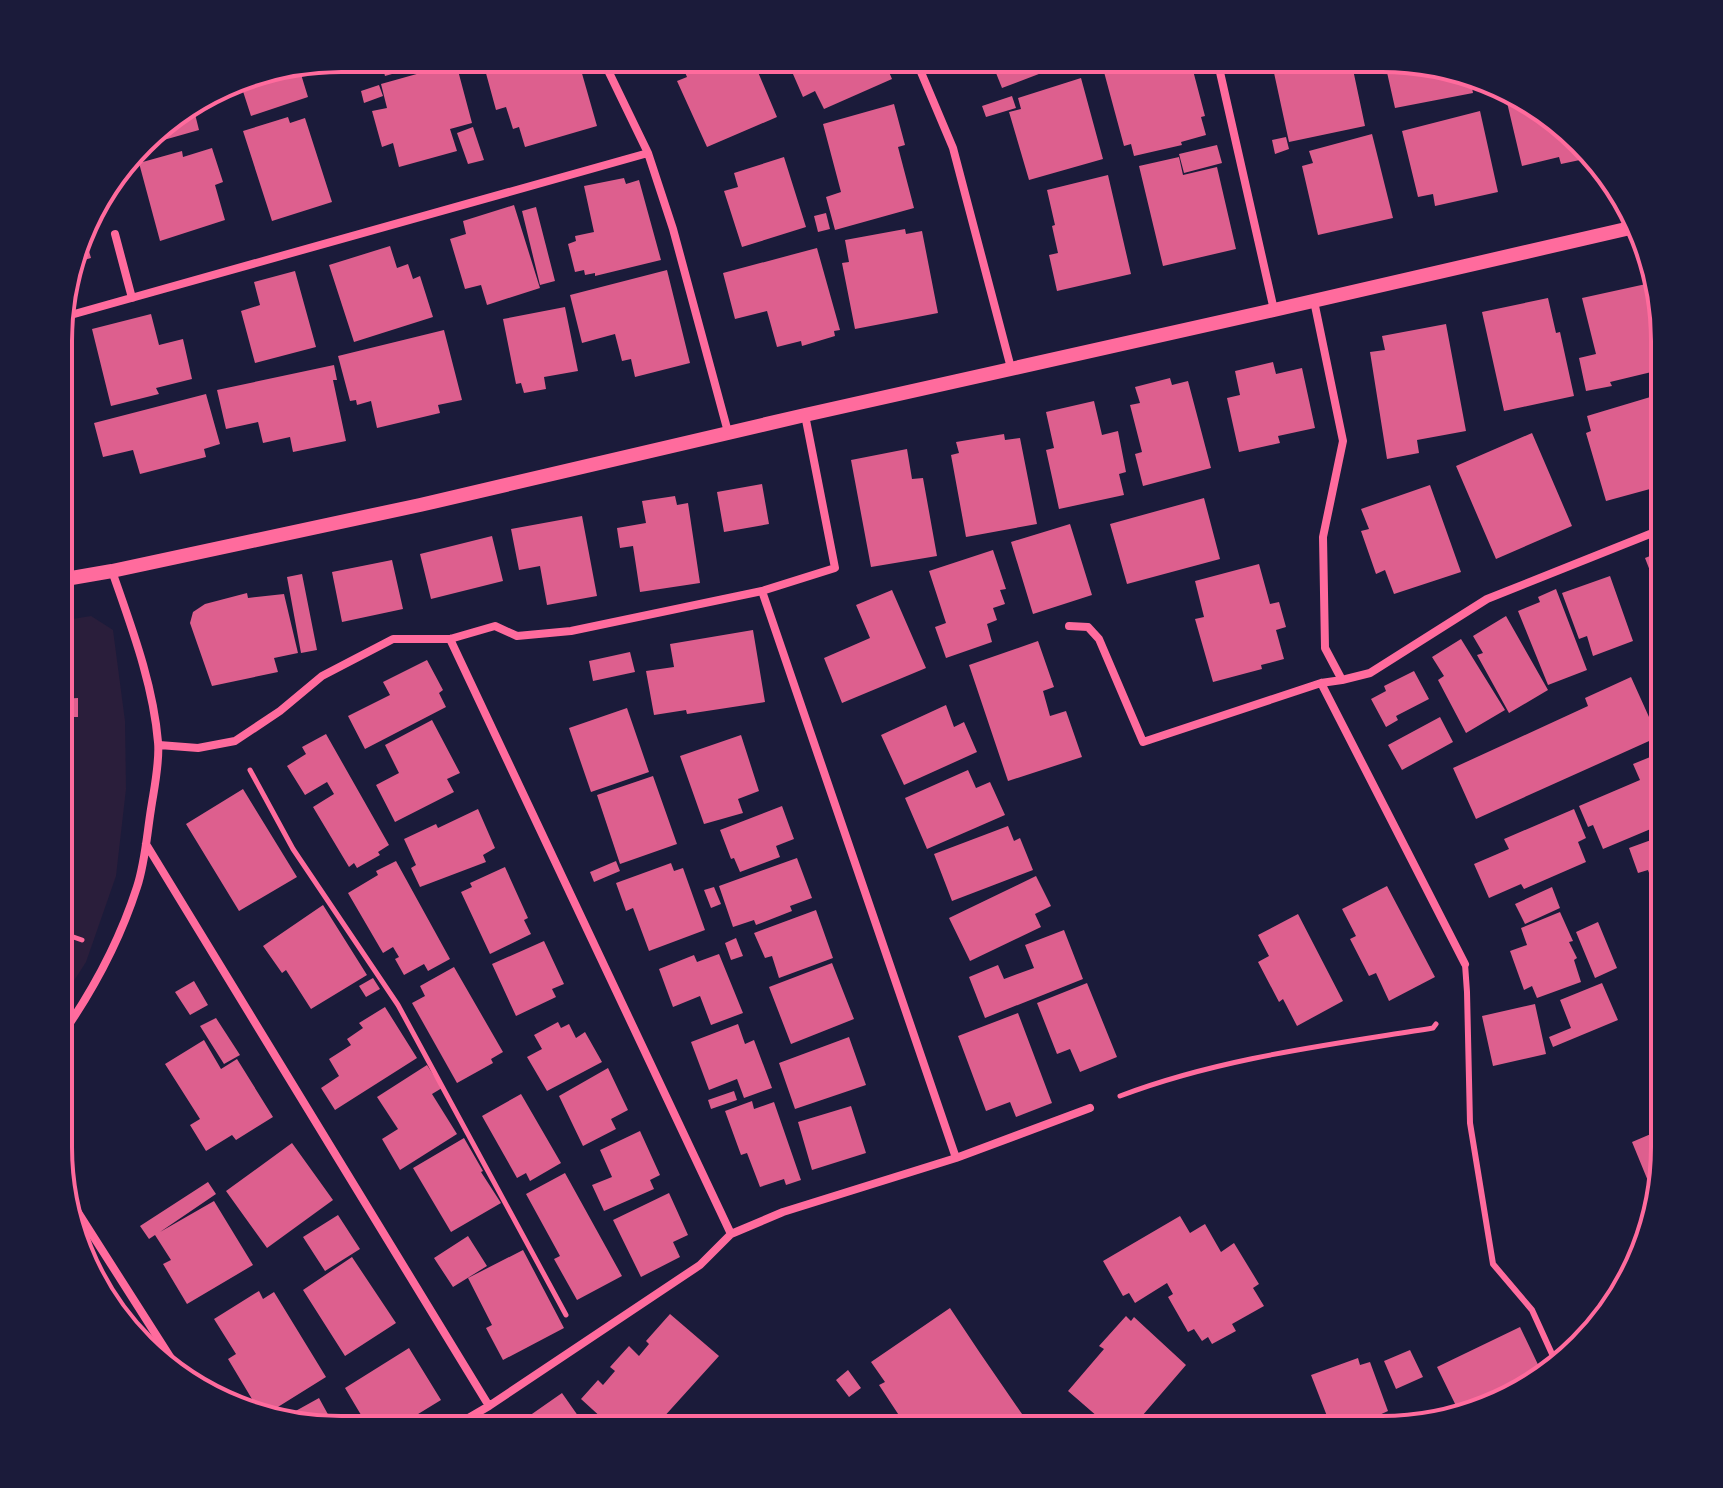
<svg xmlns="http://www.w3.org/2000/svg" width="1723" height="1488" font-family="Barlow,sans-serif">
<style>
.green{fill:#2a1e3b}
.building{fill:#dd5f8e}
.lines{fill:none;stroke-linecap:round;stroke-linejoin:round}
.path{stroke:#ff6b9d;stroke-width:5}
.service{stroke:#ff6b9d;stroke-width:6}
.minor{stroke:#ff6b9d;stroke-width:8}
.tertiary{stroke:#ff6b9d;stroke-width:14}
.rim{fill:none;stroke:#ff6b9d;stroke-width:4}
</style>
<rect width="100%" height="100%" fill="#1b1b3a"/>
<!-- green -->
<path class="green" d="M91 616 113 630 125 721 126 789 116 876 86 962 59 1004 60 621Z"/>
<!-- building -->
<path class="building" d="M380 58H425L427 64 385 76Z
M502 58H540L543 68 560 63 563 69 579 63 597 126 525 147 519 127 513 129 506 107 496 110 484 66 503 61Z
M710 58H752L777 117 707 147 677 81 687 77 684 70Z
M786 58H883L892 79 824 109 815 91 803 97Z
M990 58H1078V59L1002 88Z
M1152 58H1155L1157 66 1190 59 1205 116 1201 117 1206 135 1181 142 1182 145 1134 156 1131 144 1124 146 1104 72Z
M1271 59H1333L1334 63 1351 60 1365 126 1289 142Z
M1384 59H1401L1470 77 1473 93 1395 108Z
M314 62 315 66 300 71 308 97 251 116 239 79 249 73Z
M456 63 472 123 450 129 457 151 399 167 393 143 382 147 372 111 387 108 381 84Z
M1081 78 1103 159 1029 180 1009 112 1021 109 1018 98Z
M379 85 383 96 364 103 361 91Z
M1514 92 1582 141 1594 157 1561 164 1559 157 1522 166 1505 94Z
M1012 96 1016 108 986 117 982 106Z
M894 104 905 145 898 147 914 208 835 230 826 197 841 192 823 124Z
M193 106 199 130 139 147 155 128Z
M1480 111 1498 192 1435 206 1433 194 1418 197 1402 131Z
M288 117 290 123 305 118 332 202 272 221 243 131Z
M473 127 484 160 468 164 457 133Z
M1372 134 1393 218 1318 235 1302 166 1313 163 1309 151Z
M1286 137 1289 149 1275 154 1272 140Z
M1217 145 1222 163 1184 173 1179 154Z
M212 148 223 182 215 185 225 220 160 241 139 163 182 151 183 157Z
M784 157 806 227 742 247 724 191 738 187 734 173Z
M1179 157 1183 175 1217 167 1236 249 1163 266 1139 166Z
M1108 175 1131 274 1057 291 1049 255 1058 253 1052 226 1055 225 1047 190Z
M624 178 626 184 639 180 661 260 595 276V273L585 275 584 270 575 272 568 244 576 241 575 236 594 232 584 186Z
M514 205 540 288 487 305 481 285 465 289 450 239 466 234 463 221Z
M536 207 555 281 540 285 522 211Z
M826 213 830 229 818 232 814 216Z
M905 229 906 234 922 231 938 313 855 329 842 263 849 262 845 240Z
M84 234 91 258 74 263 77 254Z
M390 246 397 268 408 264 413 279 420 276 433 317 354 342 329 265Z
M817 248 840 330 834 331 835 336 802 346 801 341 777 347 767 311 735 319 723 273Z
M667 270 690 363 635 377 631 359 622 361 615 334 582 343 570 295Z
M295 271 316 347 255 363 241 311 260 305 254 282Z
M1652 275 1662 312 1654 313 1646 276Z
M1646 284 1657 332 1664 330V369L1610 382 1612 386 1586 391 1579 358 1596 354 1582 298Z
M1548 298 1556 333 1560 332 1574 396 1504 411 1482 312Z
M565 307 578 371 544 377 546 389 524 393 521 383 516 384 503 319Z
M151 314 159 345 183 339 192 379 156 388 159 394 111 406 92 329Z
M1446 324 1466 431 1417 440 1419 453 1387 459 1370 352 1385 350 1382 336Z
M444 330 462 400 438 405 440 413 377 428 371 401 357 405 356 400 350 401 338 356Z
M1273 362 1276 374 1302 368 1315 428 1278 436 1280 443 1239 452 1227 398 1240 395 1235 371Z
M60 365 70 398 60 401Z
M334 365 337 380H333L346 441 293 452 290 437 263 443 258 422 226 429 217 390Z
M1170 378 1172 385 1188 381 1211 468 1143 486 1135 454 1142 452 1130 405 1140 403 1135 387Z
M206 394 220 444 204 449 206 457 140 474 133 450 103 457 94 423Z
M1657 395 1664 421V488L1662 489 1661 486 1606 501 1586 433 1591 431 1587 416Z
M1094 401 1102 435 1118 431 1126 472 1119 474 1124 495 1059 509 1046 450 1054 448 1046 412Z
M60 414 71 448 60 451Z
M1532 433 1572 526 1496 559 1456 466Z
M1004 434 1005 440 1020 438 1037 524 966 537 951 455 959 453 956 442Z
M907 449 912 479 923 478 937 556 871 567 851 460Z
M762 484 769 524 724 532 717 492Z
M1430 485 1461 572 1394 594 1385 570 1376 574 1361 531 1369 529 1361 509Z
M675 496 677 505 688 503 700 583 640 592 633 546 620 548 617 528 646 523 642 501Z
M1204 498 1220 559 1127 584 1110 524Z
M582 516 597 596 547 605 540 566 519 570 511 529Z
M1070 524 1092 595 1033 614 1011 542Z
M492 536 503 581 431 599 420 554Z
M993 550 1006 589 1000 590 1005 604 993 608 997 620 987 624 992 642 946 658 935 627 946 623 929 571Z
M1665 550V607H1664L1645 558Z
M392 560 403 609 342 622 332 572Z
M1259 564 1270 604 1279 602 1286 627 1276 630 1284 659 1261 665 1262 669 1213 682 1195 619 1204 617 1195 581Z
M302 574 317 650 301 653 287 577Z
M1610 576 1633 641 1593 656 1587 636 1579 639 1562 593Z
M1556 589 1587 670 1548 685 1518 611 1540 602 1538 597Z
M892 590 926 668 842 703 824 658 870 638 856 605Z
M247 593 248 598 284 594 298 653 274 658 278 672 212 686 190 623 193 612 205 604Z
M1506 616 1548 690 1509 713 1477 655 1483 653 1473 636Z
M753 630 765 702 687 714 686 710 654 715 646 671 674 667 670 644Z
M1461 639 1505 710 1466 733 1438 680 1444 676 1432 657Z
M1038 641 1054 687 1043 691 1050 716 1066 711 1082 757 1008 781 969 665Z
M630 652 635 672 593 681 589 661Z
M427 660 443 690 439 693 446 707 365 749 348 716 390 695 383 682Z
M1414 671 1429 699 1396 716 1398 720 1386 727 1371 699 1386 691 1384 686Z
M1631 677 1658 737 1476 819 1453 768 1588 706 1585 698Z
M78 698V717H62L61 699Z
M946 705 954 727 964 722 977 752 904 785 881 735Z
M627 708 649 772 591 792 569 728Z
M1440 717 1453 742 1402 770 1388 745Z
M432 720 460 773 447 779 454 792 395 822 376 785 399 773 385 745Z
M326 734 389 845 378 852 380 855 357 868 354 863 349 867 313 807 334 794 327 782 305 795 287 766 306 754 302 747Z
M741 735 759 791 738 799 743 813 704 824 680 756Z
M1665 751V823L1603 849 1593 825 1588 827 1579 806 1640 780 1633 764Z
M968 770 976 788 990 782 1005 815 927 849 905 798Z
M653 776 677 844 620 864 597 795Z
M243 789 297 877 239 911 186 824Z
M782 806 794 839 776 846 780 857 740 872 734 858 731 859 720 830Z
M478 809 495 848 483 855 486 862 420 887 411 868 416 865 404 839 436 824 438 828Z
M1574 809 1586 838 1578 842 1586 862 1524 889 1521 884 1489 898 1474 864 1509 849 1504 839Z
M1008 826 1014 841 1020 838 1033 870 952 901 934 854Z
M1665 835V916H1664L1648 870 1638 873 1629 848Z
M797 858 812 898 790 906 792 911 756 925 754 920 733 927 719 886Z
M396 861 450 959 428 971 424 964 404 975 395 959 399 957 393 947 383 953 348 893 378 875 376 871Z
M616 861 620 871 594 882 590 872Z
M671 863 674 871 683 868 705 930 649 951 633 908 626 911 616 883Z
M505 867 528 918 524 920 531 934 490 954 461 892 472 887 470 883Z
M1036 876 1051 906 1035 914 1041 927 970 961 949 918Z
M1387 886 1435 977 1389 1001 1376 973 1369 976 1350 939 1356 936 1342 909Z
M714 887 721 904 711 908 704 890Z
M1552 887 1560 908 1525 924 1515 904Z
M323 905 367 975 311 1009 286 970 282 973 263 946Z
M816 910 833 958 779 978 772 956 765 958 754 933Z
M1560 912 1573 941 1569 942 1577 958 1574 960 1581 982 1537 998 1532 986 1524 990 1510 951 1527 945 1521 928Z
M1298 914 1343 1001 1297 1026 1283 999 1279 1002 1258 962 1269 956 1258 935Z
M1598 922 1617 968 1595 978 1576 932Z
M1064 930 1083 979 985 1018 969 977 998 965 1004 979 1034 968 1025 945Z
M736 938 743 956 731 960 725 943Z
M544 941 564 984 552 989 556 997 516 1016 492 964Z
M719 954 743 1013 711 1025 700 996 673 1007 659 969 694 955 697 962Z
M832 963 854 1019 791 1044 769 987Z
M454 967 503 1052 491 1059 493 1063 457 1083 412 1003 425 996 420 986Z
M373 978 380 989 366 997 359 986Z
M194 981 208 1005 190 1015 175 992Z
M1087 983 1117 1057 1080 1072 1070 1049 1057 1054 1037 1003Z
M1602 983 1618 1020 1553 1047 1549 1037 1571 1028 1560 1000Z
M1535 1004 1546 1054 1493 1066 1482 1016Z
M385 1007 417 1058 335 1110 321 1088 339 1076 329 1059 351 1045 347 1039 363 1028 359 1023Z
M1018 1013 1052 1103 1016 1117 1010 1102 986 1111 958 1036Z
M216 1018 240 1055 224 1064 200 1026Z
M558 1022 561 1028 569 1024 576 1038 585 1032 602 1062 547 1091 527 1057 542 1049 534 1035Z
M738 1024 745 1044 754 1040 772 1088 744 1098 737 1079 709 1090 691 1042Z
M849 1037 866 1085 795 1109 779 1063Z
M204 1040 221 1069 237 1059 273 1117 236 1140 232 1135 206 1151 190 1125 200 1119 165 1064Z
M427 1065 442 1088 432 1094 457 1134 400 1170 382 1139 398 1129 377 1097Z
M608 1068 628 1110 611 1119 616 1129 583 1146 559 1096Z
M734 1091 737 1100 711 1109 708 1100Z
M521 1094 561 1163 530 1181 526 1173 517 1178 482 1116Z
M752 1101 754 1109 774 1102 801 1180 786 1185 784 1179 760 1187 747 1153 741 1155 725 1111Z
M851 1106 866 1153 812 1170 798 1122Z
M1665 1128V1147L1655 1198 1632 1142Z
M640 1131 660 1175 650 1180 654 1189 604 1211 592 1185 612 1177 600 1150Z
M464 1138 483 1171 481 1172 501 1203 451 1232 413 1168Z
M292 1143 333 1200 267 1248 226 1191Z
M565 1173 622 1276 577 1300 554 1259 560 1256 526 1194Z
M208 1182 216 1194 160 1232 214 1201 253 1265 187 1304 163 1264 171 1260 155 1235 149 1239 140 1226Z
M669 1193 688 1235 673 1242 680 1257 641 1277 613 1220Z
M338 1215 360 1249 325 1271 303 1237Z
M1180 1216 1190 1233 1205 1224 1221 1252 1234 1243 1259 1284 1253 1288 1264 1306 1232 1324 1236 1331 1212 1344 1208 1337 1202 1341 1194 1329 1188 1332 1168 1297 1173 1294 1167 1283 1135 1303 1129 1293 1123 1296 1103 1261Z
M468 1236 487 1266 453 1287 434 1258Z
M523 1250 564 1328 503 1360 486 1328 492 1325 468 1278Z
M352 1257 396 1323 345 1356 303 1290Z
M259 1291 263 1299 274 1292 326 1377 265 1415 261 1414 228 1359 236 1354 214 1319Z
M950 1308 980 1353 1033 1430H916L909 1419 904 1423 879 1385 885 1382 871 1362Z
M670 1314 719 1356 652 1430H615L581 1399 598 1380 603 1385 615 1371 610 1367 629 1346 639 1356 649 1344 646 1341Z
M1126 1316 1131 1321 1134 1317 1186 1365 1130 1430H1113L1068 1391 1104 1349 1099 1346Z
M1520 1327 1543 1375 1507 1401 1460 1414 1437 1367Z
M409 1348 441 1400 392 1430H370L345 1388Z
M1410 1350 1423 1377 1396 1389 1384 1361Z
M1358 1358 1360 1365 1370 1362 1388 1411 1375 1417 1379 1429H1332L1311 1375Z
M848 1370 861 1388 849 1397 836 1380Z
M562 1393 588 1430H509Z
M319 1398 336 1429 283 1418Z"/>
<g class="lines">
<!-- path -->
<path class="path" d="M60 666V620
M250 770 293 849 398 1005 566 1315
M59 932 82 940
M1120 1096C1220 1058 1328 1045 1433 1028L1436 1024"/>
<!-- service -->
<path class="service" d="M1465 964 1467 992 1470 1123 1493 1264 1532 1310 1557 1365"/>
<!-- minor -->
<path class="minor" d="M602 58 648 153 673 229 728 432
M915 58 953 148 1011 368
M1217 59 1274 310
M115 234 132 298
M1314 301 1343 441 1323 537 1325 648 1342 680 1370 673 1487 599 1665 528
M60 318 648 153
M762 591 956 1158
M1069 626 1088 627 1099 639 1143 742 1321 683 1342 680
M450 639 731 1234
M1321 683 1465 964
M159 745 198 748 235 741 280 711 322 676 393 639H450L495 626 517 636 571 631 762 591 835 568 805 415
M146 844 489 1406
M59 1039C93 991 119 943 137 887 145 863 147 834 151 809 154 789 160 762 158 742 153 683 131 626 112 571
M65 1192 181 1374
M448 1430 489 1406 700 1265 731 1234 783 1212 956 1158 1090 1108"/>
<!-- tertiary -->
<path class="tertiary" d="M60 580 112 571 420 505 805 415 1274 310 1639 226"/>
</g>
<!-- crop -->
<path d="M0 0H1723V1488H0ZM341 72H1382A269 269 0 0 1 1651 341V1147A269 269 0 0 1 1382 1416H341A269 269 0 0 1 72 1147V341A269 269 0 0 1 341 72Z" fill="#1b1b3a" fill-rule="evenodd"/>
<path class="rim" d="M341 72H1382A269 269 0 0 1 1651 341V1147A269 269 0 0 1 1382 1416H341A269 269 0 0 1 72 1147V341A269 269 0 0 1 341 72Z"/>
</svg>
